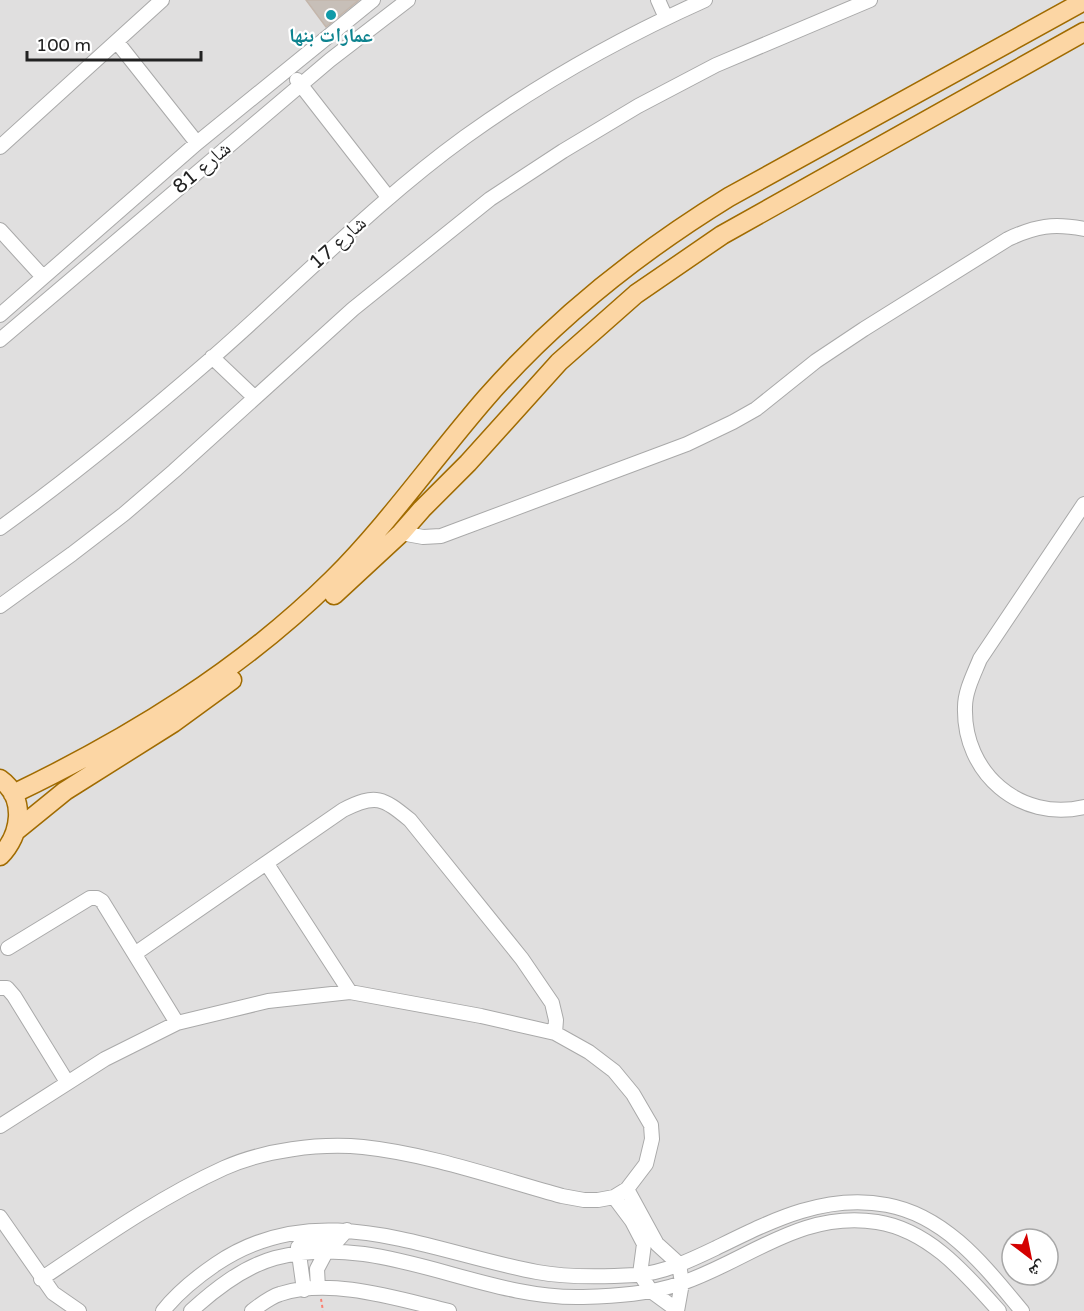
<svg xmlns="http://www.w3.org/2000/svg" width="1084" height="1311" font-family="'Varela Round','Noto Naskh Arabic',sans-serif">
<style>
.residential{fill:#e0dfdf;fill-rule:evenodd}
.building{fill:#c7bfb8;stroke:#c4b6ab;stroke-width:1.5}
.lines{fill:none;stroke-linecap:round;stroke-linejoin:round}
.minor-casing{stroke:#a9a9a9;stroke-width:16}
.major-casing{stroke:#a06b00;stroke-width:21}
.path{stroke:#fa8072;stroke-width:2;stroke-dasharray:3 3;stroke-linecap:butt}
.minor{stroke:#fff;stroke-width:14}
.major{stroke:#fcd6a4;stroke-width:18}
.culture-dot{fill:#0f9aa8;stroke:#fff;stroke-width:2}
.labels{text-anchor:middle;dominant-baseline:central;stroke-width:4.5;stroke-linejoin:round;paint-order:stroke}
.culture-label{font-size:20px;font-weight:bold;fill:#0d838f;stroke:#fff}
.street-label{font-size:20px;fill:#222;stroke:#fff}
</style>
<rect width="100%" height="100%" fill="#f2efe9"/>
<!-- residential -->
<path class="residential" d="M0 0H1084V1311H0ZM1012 1239H1048V1275H1012Z"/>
<!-- building -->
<path class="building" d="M306 0H359L326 27Z"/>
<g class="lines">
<!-- minor casing -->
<g class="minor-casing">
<path id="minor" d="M658 0 666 18
M117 42 197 143
M297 80 388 197
M0 147 162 0
M0 230 43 277
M0 315 197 143 373 0
M0 340 330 60 408 0
M212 357 254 397
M1084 504 980 659C974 674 965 691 965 707 963 773 1020 822 1084 807
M0 528C74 475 144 417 212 358 297 284 374 203 465 137 540 83 620 38 705 0
M401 533 423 537 441 536 687 444 733 422 756 409 816 361 864 329 1008 239C1036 226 1053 223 1084 229
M0 606 72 554 124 514 174 471 353 309 490 199 563 151 638 106 716 65 870 0
M267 864 350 992
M8 948 90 898H97L102 901 177 1023
M136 953 343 810C376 793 383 798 410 820L522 959 552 1003 556 1020 555 1033
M0 988H7L14 996 67 1082
M0 1126 105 1059 177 1023 268 1001 350 992 481 1016 555 1033 589 1052 614 1071 633 1094 651 1125 652 1139 646 1164 627 1189 614 1197 598 1200H584L562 1196C497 1178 429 1154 363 1147 319 1143 264 1150 224 1168 160 1197 99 1240 41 1279
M627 1189 657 1244 679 1264 682 1283 677 1311
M614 1197 632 1221 644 1244 640 1274 651 1291 677 1310
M0 1217 53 1293 79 1311
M318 1288 317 1269 326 1252
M304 1290 298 1247 303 1243 338 1240 347 1230
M163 1311C178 1292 197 1277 216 1264 319 1194 429 1252 537 1272 569 1278 603 1277 636 1275 664 1273 691 1260 716 1248 771 1221 825 1193 887 1205 947 1216 986 1268 1022 1311
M191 1311C215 1289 243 1267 275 1258 380 1230 479 1300 583 1297 616 1296 650 1294 682 1283 749 1260 801 1210 877 1222 929 1230 966 1274 999 1311
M252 1311C260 1305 270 1297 280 1294 331 1277 398 1299 449 1311"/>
</g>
<!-- major casing -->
<g class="major-casing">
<path id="major" d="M334 595 401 533 422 509 468 463 559 362 636 294 722 235 1084 32
M0 779C27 798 21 835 0 856
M13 794C130 738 241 670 333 579 389 523 434 458 486 398 556 318 638 253 729 197L1084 1
M17 830 65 791 173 723 232 680"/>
</g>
<!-- path -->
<path class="path" d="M321 1299 323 1311"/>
<!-- minor -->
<use href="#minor" class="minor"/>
<!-- major -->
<use href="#major" class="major"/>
</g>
<!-- markers -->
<circle class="culture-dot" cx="331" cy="15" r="6"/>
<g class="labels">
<!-- culture labels -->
<g class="culture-label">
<text x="331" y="36">عمارات بنها</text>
</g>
<!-- street labels -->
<g class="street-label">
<text transform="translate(202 168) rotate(-40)">شارع 81</text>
<text transform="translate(338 243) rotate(-42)">شارع 17</text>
</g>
</g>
<!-- north arrow -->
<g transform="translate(1030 1257) rotate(148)"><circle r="28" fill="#ffffff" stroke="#a7a7a7" stroke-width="1.5"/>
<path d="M0-4.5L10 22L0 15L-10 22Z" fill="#d40000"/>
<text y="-9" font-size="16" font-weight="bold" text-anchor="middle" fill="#222222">ش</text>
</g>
<!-- scale -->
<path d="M27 51v9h174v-9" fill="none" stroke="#222222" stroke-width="3"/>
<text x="36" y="51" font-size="18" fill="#222222" stroke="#ffffff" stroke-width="4.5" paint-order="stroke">100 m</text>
</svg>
